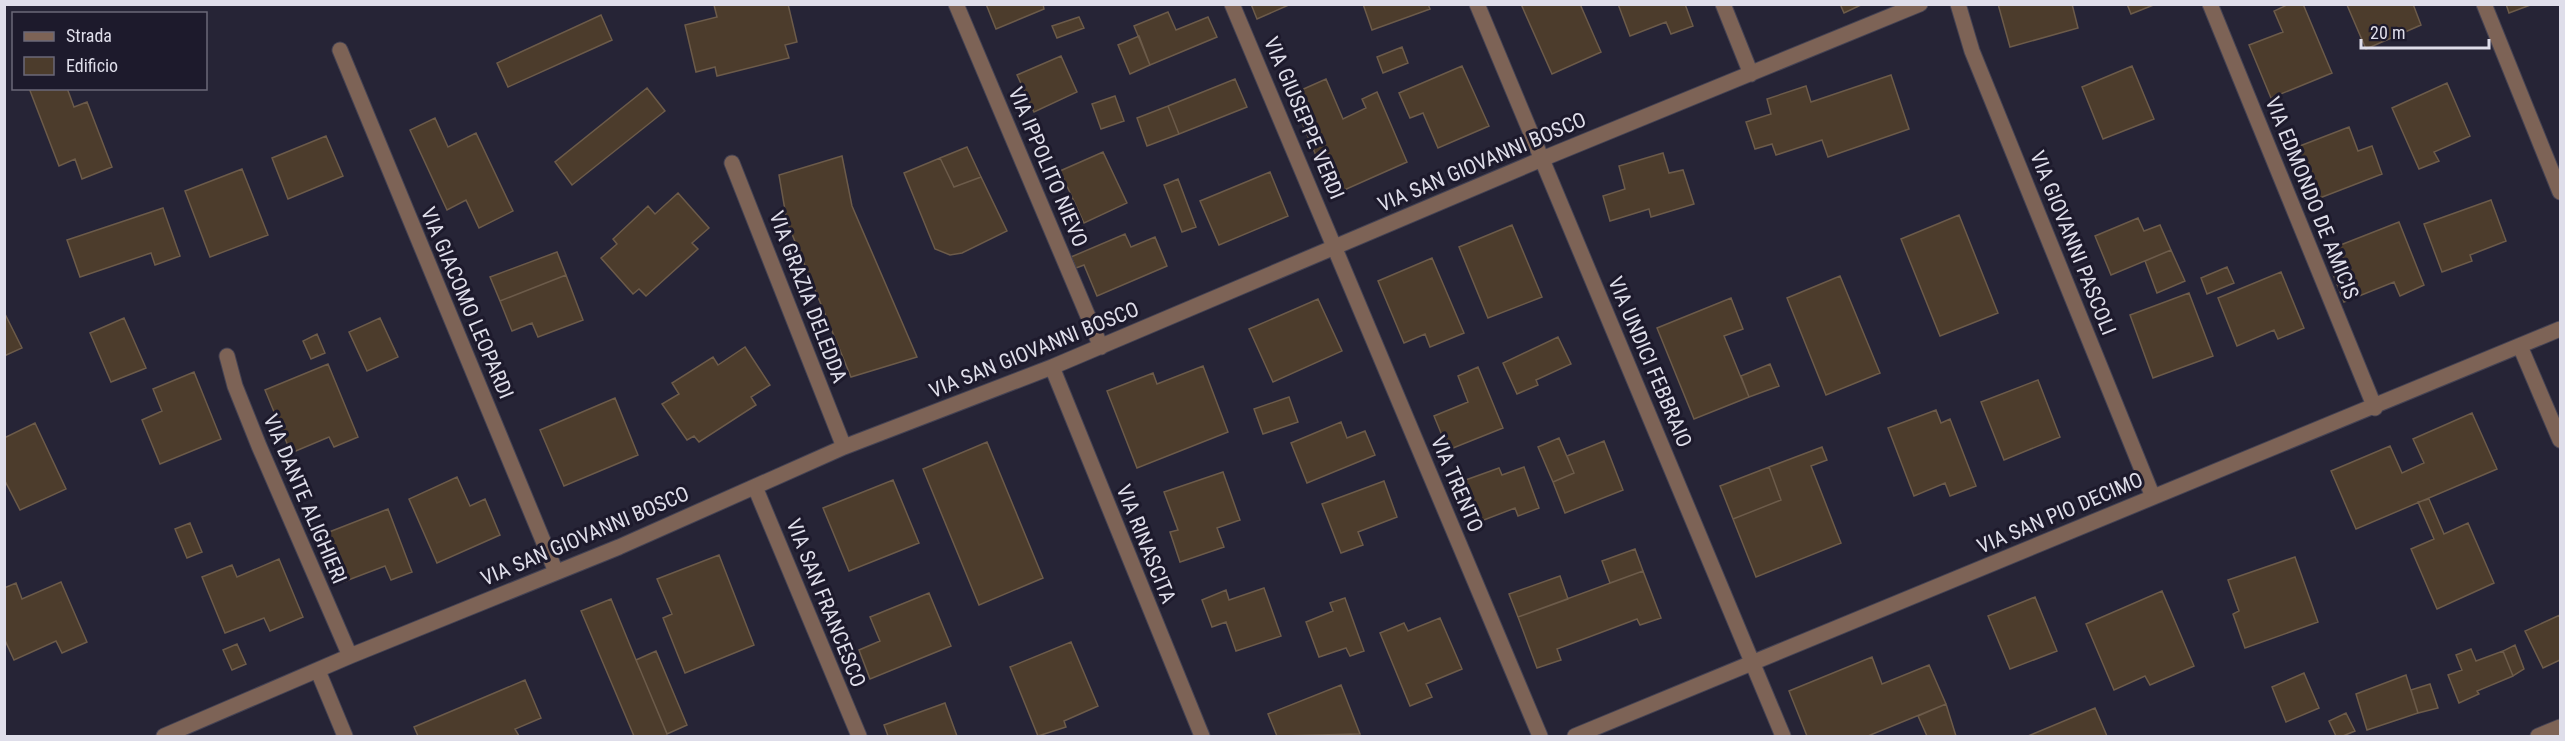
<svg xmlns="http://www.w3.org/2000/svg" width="2565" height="741" font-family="'Roboto Condensed',sans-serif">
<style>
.building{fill:#4c3c2c;stroke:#6c5b4a;stroke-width:1.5}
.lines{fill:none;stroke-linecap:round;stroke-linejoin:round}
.minor-casing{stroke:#444253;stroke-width:17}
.minor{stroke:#7d6356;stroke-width:15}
.labels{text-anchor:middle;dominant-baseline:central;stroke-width:6;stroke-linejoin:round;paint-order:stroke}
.street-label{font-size:21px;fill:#dfdeea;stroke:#1d1a2c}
</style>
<rect width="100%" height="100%" fill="#262436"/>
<!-- building -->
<path class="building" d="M756 4H788L797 42 785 45 789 58 717 76 715 67 696 72 685 25 717 17 714 5Z
M986 4H1043L1044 9 996 29Z
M1251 4H1291L1257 19Z
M1363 4H1428L1430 9 1372 30Z
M1521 4H1580L1601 52 1552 74Z
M1618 4H1685L1693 26 1671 34 1666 22 1630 36Z
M1840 4H1863L1844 13Z
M1998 4H2072L2078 28 2010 47Z
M2127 4H2156L2131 14Z
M2289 4H2303L2332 73 2271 98 2249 45 2283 32 2274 11Z
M2413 4 2421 25 2366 49 2347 5Z
M2506 4H2533L2509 13Z
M1168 12 1176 30 1208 17 1217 37 1150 65 1134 26Z
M601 15 612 40 508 87 497 63Z
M1079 17 1084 28 1057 38 1052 26Z
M1139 36 1150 65 1130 74 1118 45Z
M1402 47 1408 63 1383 73 1377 57Z
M1061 56 1077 92 1034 112 1017 75Z
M1462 66 1489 126 1438 148 1423 113 1410 118 1399 93Z
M2132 66 2154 119 2103 139 2082 87Z
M1891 75 1909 129 1828 157 1822 140 1776 155 1772 144 1755 149 1746 122 1771 114 1767 99 1806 86 1811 102Z
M1235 79 1247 107 1179 134 1168 106Z
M1326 79 1343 119 1366 108 1362 99 1377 92 1407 162 1333 195 1290 95Z
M2447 83 2470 136 2434 152 2439 161 2419 169 2392 108Z
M29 88H67L74 107 87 102 112 167 82 179 75 159 59 166Z
M647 88 665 111 572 185 555 162Z
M1115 96 1124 121 1101 129 1092 104Z
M1168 106 1179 134 1147 146 1137 118Z
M435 118 448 147 476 133 513 211 479 228 466 200 447 210 410 130Z
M2349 127 2358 151 2372 146 2382 174 2312 201 2292 149Z
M326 136 343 176 288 199 272 158Z
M967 147 981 177 954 187 940 158Z
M1103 152 1127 203 1084 223 1060 171Z
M1663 153 1669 173 1683 170 1694 204 1651 217 1649 209 1610 221 1603 196 1625 189 1619 166Z
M842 156 852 206 917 357 851 377 787 222 779 175Z
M940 158 954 187 981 177 1007 231 962 253 950 255 935 249 904 173Z
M242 169 268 235 210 257 185 191Z
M1270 172 1288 216 1219 245 1200 201Z
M1178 179 1196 227 1182 232 1164 185Z
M678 193 709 228 692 243 698 249 646 296 639 289 633 294 601 258 617 244 613 239 648 206 655 214Z
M2491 200 2506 241 2470 255 2472 261 2442 272 2424 224Z
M163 208 180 256 155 265 151 253 80 277 67 240Z
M1959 215 1998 313 1940 336 1901 239Z
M2138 218 2144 231 2160 225 2171 250 2111 275 2095 236Z
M2399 222 2424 285 2400 296 2394 282 2344 302 2331 269 2345 263 2338 246Z
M1512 225 1542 297 1488 318 1459 247Z
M1125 234 1131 247 1155 237 1167 266 1097 296 1084 265 1076 268 1071 257Z
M2171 250 2185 281 2157 293 2145 261Z
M557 252 566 275 500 301 490 277Z
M1432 258 1464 333 1430 347 1425 334 1404 343 1378 281Z
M2227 267 2234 283 2207 294 2201 278Z
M2281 272 2304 328 2278 339 2274 330 2237 346 2218 298Z
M566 275 583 320 538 337 532 323 512 331 500 301Z
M1840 276 1880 373 1826 395 1787 298Z
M2189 293 2213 356 2153 378 2130 315Z
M1731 298 1743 329 1724 336 1749 397 1694 419 1657 328Z
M1318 299 1342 351 1273 382 1249 329Z
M4 312 22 348 4 356Z
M124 318 146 368 111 382 90 333Z
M380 318 398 357 367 371 349 332Z
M317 334 325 353 311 359 303 341Z
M1558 337 1571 364 1536 380 1538 385 1517 394 1503 363Z
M745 347 770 385 751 397 756 405 699 442 694 436 687 440 662 404 679 394 672 383 713 357 718 365Z
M328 364 358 437 334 447 329 437 291 453 265 390Z
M1770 364 1779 386 1749 397 1741 376Z
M1203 366 1228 432 1137 468 1107 391 1153 373 1157 384Z
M1478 367 1503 428 1448 450 1434 416 1468 402 1458 376Z
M194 372 221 439 160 464 142 420 162 411 153 389Z
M2038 380 2060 437 2004 460 1981 402Z
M1289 397 1298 422 1263 434 1254 409Z
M615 398 638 455 564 486 540 430Z
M1936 410 1941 423 1950 419 1976 486 1950 496 1945 483 1914 496 1888 428Z
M2472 413 2497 469 2356 529 2331 471 2390 446 2402 473 2424 463 2413 439Z
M1341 422 1347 438 1365 431 1375 455 1307 483 1291 443Z
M35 423 66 489 20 510 4 479V438Z
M1559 438 1574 473 1553 482 1538 447Z
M1604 441 1623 490 1565 513 1553 482 1574 473 1567 456Z
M987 442 1043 578 979 605 923 469Z
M1822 447 1827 460 1811 466 1841 543 1756 577 1733 519 1781 500 1769 467Z
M1524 467 1539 508 1518 516 1515 508 1476 523 1460 482 1499 468 1502 475Z
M1769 467 1781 500 1733 519 1720 486Z
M1223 472 1240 520 1217 528 1224 547 1180 562 1170 532 1178 530 1164 492Z
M457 477 470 506 485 499 500 535 437 563 409 499Z
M893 480 919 543 849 571 823 508Z
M1384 481 1397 517 1358 532 1363 545 1341 553 1322 504Z
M2429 499 2444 534 2468 523 2494 583 2437 609 2411 549 2434 539 2418 502Z
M388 509 412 572 391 580 385 566 343 582 324 534Z
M190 523 202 552 187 558 175 529Z
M1635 549 1643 571 1610 583 1602 561Z
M719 555 754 645 685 673 663 618 672 614 657 579Z
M2295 557 2318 622 2245 648 2233 614 2239 611 2228 580Z
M279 559 303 617 270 631 264 618 225 633 202 577 232 565 237 577Z
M1643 571 1661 618 1640 625 1637 619 1557 649 1561 660 1537 668 1518 617Z
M1560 576 1568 599 1518 617 1509 594Z
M61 582 87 642 62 653 56 641 14 660 4 638V588L16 583 22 599Z
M1264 588 1281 636 1236 651 1226 622 1212 627 1202 600 1226 590 1229 600Z
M2162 591 2194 666 2150 685 2145 676 2114 690 2086 624Z
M929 593 951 646 870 679 859 650 880 641 870 617Z
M2035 597 2057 651 2010 669 1988 616Z
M1345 598 1364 651 1350 656 1346 648 1319 657 1306 622 1333 611 1330 603Z
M611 599 636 660 668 736H634L581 611Z
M2560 615V660L2543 668 2525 631Z
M1440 618 1462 669 1426 684 1432 697 1410 706 1380 633 1404 623 1408 631Z
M1071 642 1098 706 1064 721 1066 727 1038 736 1010 667Z
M237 644 246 664 232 670 223 650Z
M2515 645 2524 669 2513 676 2503 651Z
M2471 649 2476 661 2503 651 2513 676 2477 691 2479 694 2459 703 2448 675 2462 670 2456 655Z
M656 651 687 725 667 734 636 660Z
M1872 657 1882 684 1929 665 1946 704 1868 736H1807L1789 691Z
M2304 673 2319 708 2286 722 2272 687Z
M2406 675 2418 713 2367 730 2356 694Z
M525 680 541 718 515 729 519 736H418L414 727Z
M2430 684 2438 708 2418 713 2411 690Z
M1341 685 1360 734 1277 736 1268 714Z
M945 703 957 736H888L884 725Z
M1946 704 1956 736H1927L1918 716Z
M2095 708 2107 736H2028Z
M2346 713 2355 731 2343 736H2336L2329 721Z"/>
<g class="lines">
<!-- minor casing -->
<g class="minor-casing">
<path id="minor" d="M956 4 1101 347
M1232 4 1540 736
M1477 4 1783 736
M1723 4 1751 74
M1958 4 1972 51 2153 497
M2210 4 2375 408
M2484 4 2560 192
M340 50 556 572
M732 163 844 447
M2520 346 2560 440
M227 356 235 386 259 446 350 656
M1052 367 1202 736
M755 487 859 736
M318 671 345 736
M164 736 350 656 619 547 844 447 1052 367 1542 159 1920 4
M1575 736 2560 329
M2538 736 2560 727"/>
</g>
<!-- minor -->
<use href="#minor" class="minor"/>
</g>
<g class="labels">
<!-- street labels -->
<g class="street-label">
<text transform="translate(1304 118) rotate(67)">VIA GIUSEPPE VERDI</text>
<text transform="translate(1482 162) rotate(-23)">VIA SAN GIOVANNI BOSCO</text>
<text transform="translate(1048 167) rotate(67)">VIA IPPOLITO NIEVO</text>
<text transform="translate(2312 198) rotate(68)">VIA EDMONDO DE AMICIS</text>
<text transform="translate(2073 243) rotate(68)">VIA GIOVANNI PASCOLI</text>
<text transform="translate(808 297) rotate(69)">VIA GRAZIA DELEDDA</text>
<text transform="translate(467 303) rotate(67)">VIA GIACOMO LEOPARDI</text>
<text transform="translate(1034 350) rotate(-22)">VIA SAN GIOVANNI BOSCO</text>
<text transform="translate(1650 362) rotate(67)">VIA UNDICI FEBBRAIO</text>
<text transform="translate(1457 484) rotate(67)">VIA TRENTO</text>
<text transform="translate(305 499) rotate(67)">VIA DANTE ALIGHIERI</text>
<text transform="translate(2060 513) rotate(-23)">VIA SAN PIO DECIMO</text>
<text transform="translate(585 536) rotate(-23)">VIA SAN GIOVANNI BOSCO</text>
<text transform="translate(1146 544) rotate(68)">VIA RINASCITA</text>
<text transform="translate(826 603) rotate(68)">VIA SAN FRANCESCO</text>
</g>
</g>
<!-- border -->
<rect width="2565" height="741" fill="none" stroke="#dfdeea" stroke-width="12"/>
<!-- legend -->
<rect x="12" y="12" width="195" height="78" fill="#1d1a2c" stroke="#6b6878" stroke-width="1.5"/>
<rect x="24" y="32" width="30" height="9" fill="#7d6356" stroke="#6b6878" stroke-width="1.5"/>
<text x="66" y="42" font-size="18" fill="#dfdeea">Strada</text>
<rect x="24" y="57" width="30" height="18" fill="#4c3c2c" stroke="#6b6878" stroke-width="1.5"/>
<text x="66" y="72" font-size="18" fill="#dfdeea">Edificio</text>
<!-- scale -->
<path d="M2361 39v9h128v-9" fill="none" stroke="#dfdeea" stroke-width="3"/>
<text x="2370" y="39" font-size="18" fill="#dfdeea" stroke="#1d1a2c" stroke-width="4.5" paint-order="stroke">20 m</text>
</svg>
